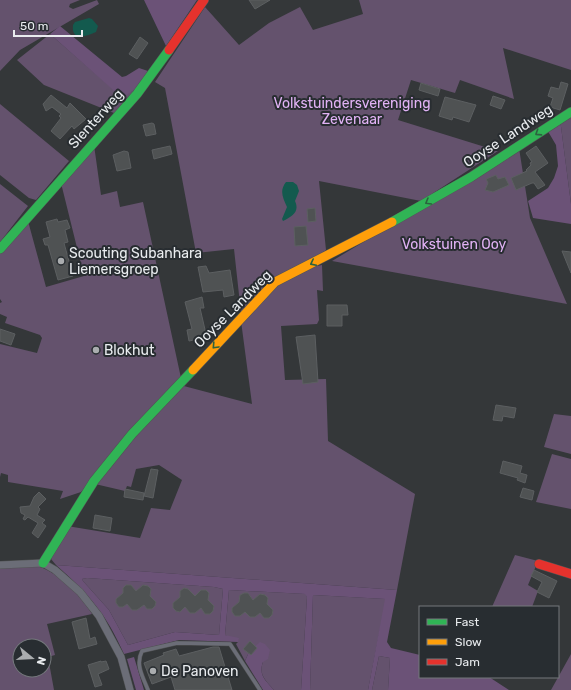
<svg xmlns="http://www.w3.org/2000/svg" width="571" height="690" font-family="Rubik,sans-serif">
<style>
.green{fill:#64526d;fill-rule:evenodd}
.forest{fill:#6b5277;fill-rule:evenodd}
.water{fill:#135a4e}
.building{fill:#4f5253;stroke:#5c5f61}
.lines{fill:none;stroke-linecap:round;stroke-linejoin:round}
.lane-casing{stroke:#525455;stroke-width:4.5}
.street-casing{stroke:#525455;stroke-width:8}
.fast-casing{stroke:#525455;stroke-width:10}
.slow-casing{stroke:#525455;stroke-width:10}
.jam-casing{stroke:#525455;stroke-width:10}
.lane{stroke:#6b6d77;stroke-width:3.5}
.street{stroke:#6b6d77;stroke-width:7}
.fast{stroke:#30b455;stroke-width:9}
.slow{stroke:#ff9f0a;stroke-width:9}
.jam{stroke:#e5322d;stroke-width:9}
.oneway{stroke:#2b633f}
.poi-dot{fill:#aaadaf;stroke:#282d31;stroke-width:1.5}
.labels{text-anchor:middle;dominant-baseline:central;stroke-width:4;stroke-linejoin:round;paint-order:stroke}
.park-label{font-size:14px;fill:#e1b2f5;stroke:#282d31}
.street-label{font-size:14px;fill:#e9ecef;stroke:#282d31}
.poi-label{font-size:14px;fill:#e9ecef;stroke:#282d31;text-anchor:start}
</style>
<rect width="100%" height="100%" fill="#343739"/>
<!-- green -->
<path class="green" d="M0 0H80L70 4 69 7 73 9 97 0 99 4 20 50 0 71Z
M359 0H571V70L503 48 514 99 460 80 455 93 411 80 398 120 498 151 421 201 319 181 326 250 241 313 234 249 196 253 165 88 155 82 205 7 239 45 269 23 300 7 313 30 363 14Z
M50 34 122 97 139 87 114 113 44 85 17 60Z
M0 104 69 161 36 200 29 198 0 175Z
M571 112V204L560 119Z
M94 145 101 195 117 191 120 207 143 202 181 378 81 492 60 499 63 491 8 482V475L1 473 0 477V344L37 353 42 338 40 335 5 323 7 317 0 314V303L2 302 0 299V254L28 221 46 287 84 276 61 183Z
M519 148 530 218 567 304 332 261Z
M0 184 28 206 0 242Z
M322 265 323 291 317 290 319 320 317 324 281 326 285 380 326 379 328 441 415 494 397 590 56 565 51 559 67 526 140 538 151 508 170 510 182 480 159 465 136 469 131 487 127 486 125 491 95 484 180 385 252 404 241 321 271 289 301 269Z
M554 414 571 416V454L544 447Z
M552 454 571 459V509L536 502Z
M515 555 538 561 528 585 538 591 532 607H492Z
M34 565C56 570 81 595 92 614L47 624 55 655 48 657 54 690H0V568ZM20 646H44V670H20Z
M87 578 214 587 223 589 219 635 175 632 128 645 109 610 83 581 82 579Z
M229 590 306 594 307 597 301 690H274C266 681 258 674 263 662L249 652 245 661 236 644 238 642 225 635Z
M313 595 386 599 368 690H310Z
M571 654V690H551Z
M379 656 390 658 388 690H372Z"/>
<!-- forest -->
<path class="forest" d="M144 0H197L166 46Z
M60 26 122 77 126 76 139 68 148 71 139 87 122 98 50 34Z
M560 119 571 204V224L533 218 528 201 548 188 554 178 558 166 556 145 546 128Z
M56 565 397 590 387 642 391 648 420 655V677H489L509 690H388L390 658 379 656 372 690H368L385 599 313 595 310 690H301L307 597 305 594 229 590 225 635 239 638 238 642 179 640 124 654C107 615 88 593 56 565ZM87 578 214 587 223 589 219 635 175 632 128 645 109 610 83 581 82 579Z
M260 642 265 644 270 650 268 659 263 662C258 675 266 681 274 690H263L245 661 249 652Z
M134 657 144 690H136L127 659Z"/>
<!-- water -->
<path class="water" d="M89 18 92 19 98 26 96 32C87 36 71 42 73 25L75 22Z
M286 182H293L297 185 299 191 295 201C300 212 292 216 283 221L282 219 287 207C283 198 279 191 286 182Z"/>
<!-- building -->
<path class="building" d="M249 0H270L255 9Z
M140 37 148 43 137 59 129 54Z
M561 82 568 84 560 110 550 107 553 98 548 96 551 87 559 89Z
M421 83 440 89 438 96 419 90Z
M51 95 67 108 70 103 86 119 74 129 72 126 60 139 51 131 61 118 59 116 61 114 52 107 46 111 43 104Z
M493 96 505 100 501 109 490 105Z
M445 97 476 105 469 122 453 117 452 120 439 116Z
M152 123 154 124 156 134 146 136 143 125Z
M170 146 172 154 154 159 152 150Z
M536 146 548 163 535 172 545 185 538 189 534 183H532L516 190 511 178 527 171 526 170 531 165 530 163 532 162 526 153Z
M124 151 128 152 131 168 117 171 113 155Z
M496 175 498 179 505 177 509 185 493 192 485 190 488 183 486 179Z
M315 208 316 221 308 222 307 209Z
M57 219 58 222 67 220 70 228 65 230 68 242 64 243 73 276 58 280 48 245H45L43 239 50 237 46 222Z
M306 226 308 245 295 246 294 227Z
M562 251 571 252V273Z
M206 266 209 273 230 270 234 295 224 297 223 290 203 292 198 267Z
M202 297 204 308H200L206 334 198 336 199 339 189 341 187 330 192 329 185 302Z
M327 305H347L348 315H342V326H327Z
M0 329 15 334 11 345 0 341Z
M315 335 318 382 303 384 296 337Z
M496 405 516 408 514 418 503 416 502 421 493 420Z
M503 461 522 466 520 473 527 475 525 483 517 480 518 478 500 473Z
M151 469 158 470 153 498 144 496Z
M523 488 534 491 532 500 520 497Z
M125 489 144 493 143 500 124 497Z
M39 492 46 499 38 507 40 509 37 515 45 520 42 523 46 526 38 538 32 533 38 523 28 517 25 520 23 519 25 515 21 513 20 507 30 506 34 497Z
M95 515 112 518 110 531 93 528Z
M534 570 557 581 549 598 537 592 542 582 531 576Z
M126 585H131L136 591 143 585 148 586 151 589 150 596 156 602 155 606 152 609H147L144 605 137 610H132L127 604 123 607H119L116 603V599L123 593V588Z
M184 588 188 589 195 596 201 590H206L209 593 208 600 214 606 213 611 210 614H205L201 608 195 613H190L185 607 180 612 176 611 173 608V603L180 597V591Z
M244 593H248L253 600 260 594 265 595 268 598 267 604 273 610 272 615 269 618H264L260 613 255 617H250L245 612 240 616H235L232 612V608L239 602 240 595Z
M86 618 90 639 95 637 97 644 79 649 72 622Z
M250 641 257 648 251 655 243 649Z
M213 647H219L232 690H175L171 677 152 684 144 663 164 655 163 653 176 649 179 656Z
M101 661V662L106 661 109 669 98 674 102 685 95 687 88 665Z"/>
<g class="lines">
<!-- lane casing -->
<g class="lane-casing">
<path id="lane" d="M148 690C143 677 135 665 142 651L177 643 230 644 260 690"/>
</g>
<!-- street casing -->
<g class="street-casing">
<path id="street" d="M0 565 43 563 55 570 80 592 99 616 114 644 121 657 130 690"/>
</g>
<!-- fast casing -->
<g class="fast-casing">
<path id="fast" d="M392 222 471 177 571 112
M0 249 137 94 169 50
M43 563 94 481 132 434 193 370"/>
</g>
<!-- slow casing -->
<g class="slow-casing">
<path id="slow" d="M193 370 275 282 392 222"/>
</g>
<!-- jam casing -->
<g class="jam-casing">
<path id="jam" d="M169 50 204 0
M539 564 571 574"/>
</g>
<!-- lane -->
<use href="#lane" class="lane"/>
<!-- street -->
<use href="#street" class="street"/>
<!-- fast -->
<use href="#fast" class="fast"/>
<!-- slow -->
<use href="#slow" class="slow"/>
<!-- jam -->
<use href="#jam" class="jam"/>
</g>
<!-- one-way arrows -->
<defs><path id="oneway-chevron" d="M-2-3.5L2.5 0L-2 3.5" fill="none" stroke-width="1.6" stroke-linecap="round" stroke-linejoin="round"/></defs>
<g class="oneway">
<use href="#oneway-chevron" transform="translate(538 133) rotate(147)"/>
<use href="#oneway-chevron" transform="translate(428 202) rotate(150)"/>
<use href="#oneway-chevron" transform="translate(313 263) rotate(153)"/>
<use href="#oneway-chevron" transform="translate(215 346) rotate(133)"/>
</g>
<!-- markers -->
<g class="poi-dot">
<circle cx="61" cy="261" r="4"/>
<circle cx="96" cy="350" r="4"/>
<circle cx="153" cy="671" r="4"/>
</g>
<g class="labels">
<!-- park labels -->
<g class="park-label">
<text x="352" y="103">Volkstuindersvereniging<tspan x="352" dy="16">Zevenaar</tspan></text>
<text x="454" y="244">Volkstuinen Ooy</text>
</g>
<!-- street labels -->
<g class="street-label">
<text transform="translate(96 119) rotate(-48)">Slenterweg</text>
<text transform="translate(508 136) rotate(-33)">Ooyse Landweg</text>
<text transform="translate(233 309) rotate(-45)">Ooyse Landweg</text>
</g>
<!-- poi labels -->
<g class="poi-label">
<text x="69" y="253">Scouting Subanhara<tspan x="69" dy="16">Liemersgroep</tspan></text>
<text x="104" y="350">Blokhut</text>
<text x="161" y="671">De Panoven</text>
</g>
</g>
<!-- legend -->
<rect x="419" y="606" width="140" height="72" fill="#282d31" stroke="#75797d"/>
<rect x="427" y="619" width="20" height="6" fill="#30b455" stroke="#75797d"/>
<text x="455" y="626" font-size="12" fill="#e9ecef">Fast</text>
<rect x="427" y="639" width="20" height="6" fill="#ff9f0a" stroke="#75797d"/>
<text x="455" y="646" font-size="12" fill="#e9ecef">Slow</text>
<rect x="427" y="659" width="20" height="6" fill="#e5322d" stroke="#75797d"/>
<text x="455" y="666" font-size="12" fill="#e9ecef">Jam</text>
<!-- north arrow -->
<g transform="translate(32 658) rotate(108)"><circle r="19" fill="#282d31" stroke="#75797d"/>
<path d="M0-3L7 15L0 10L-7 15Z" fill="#aaadaf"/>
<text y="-6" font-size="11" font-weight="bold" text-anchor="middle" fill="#e9ecef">N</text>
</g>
<!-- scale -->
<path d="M14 30v6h68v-6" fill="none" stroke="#e9ecef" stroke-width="2"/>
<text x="20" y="30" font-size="12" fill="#e9ecef" stroke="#282d31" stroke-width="3" paint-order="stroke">50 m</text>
</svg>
